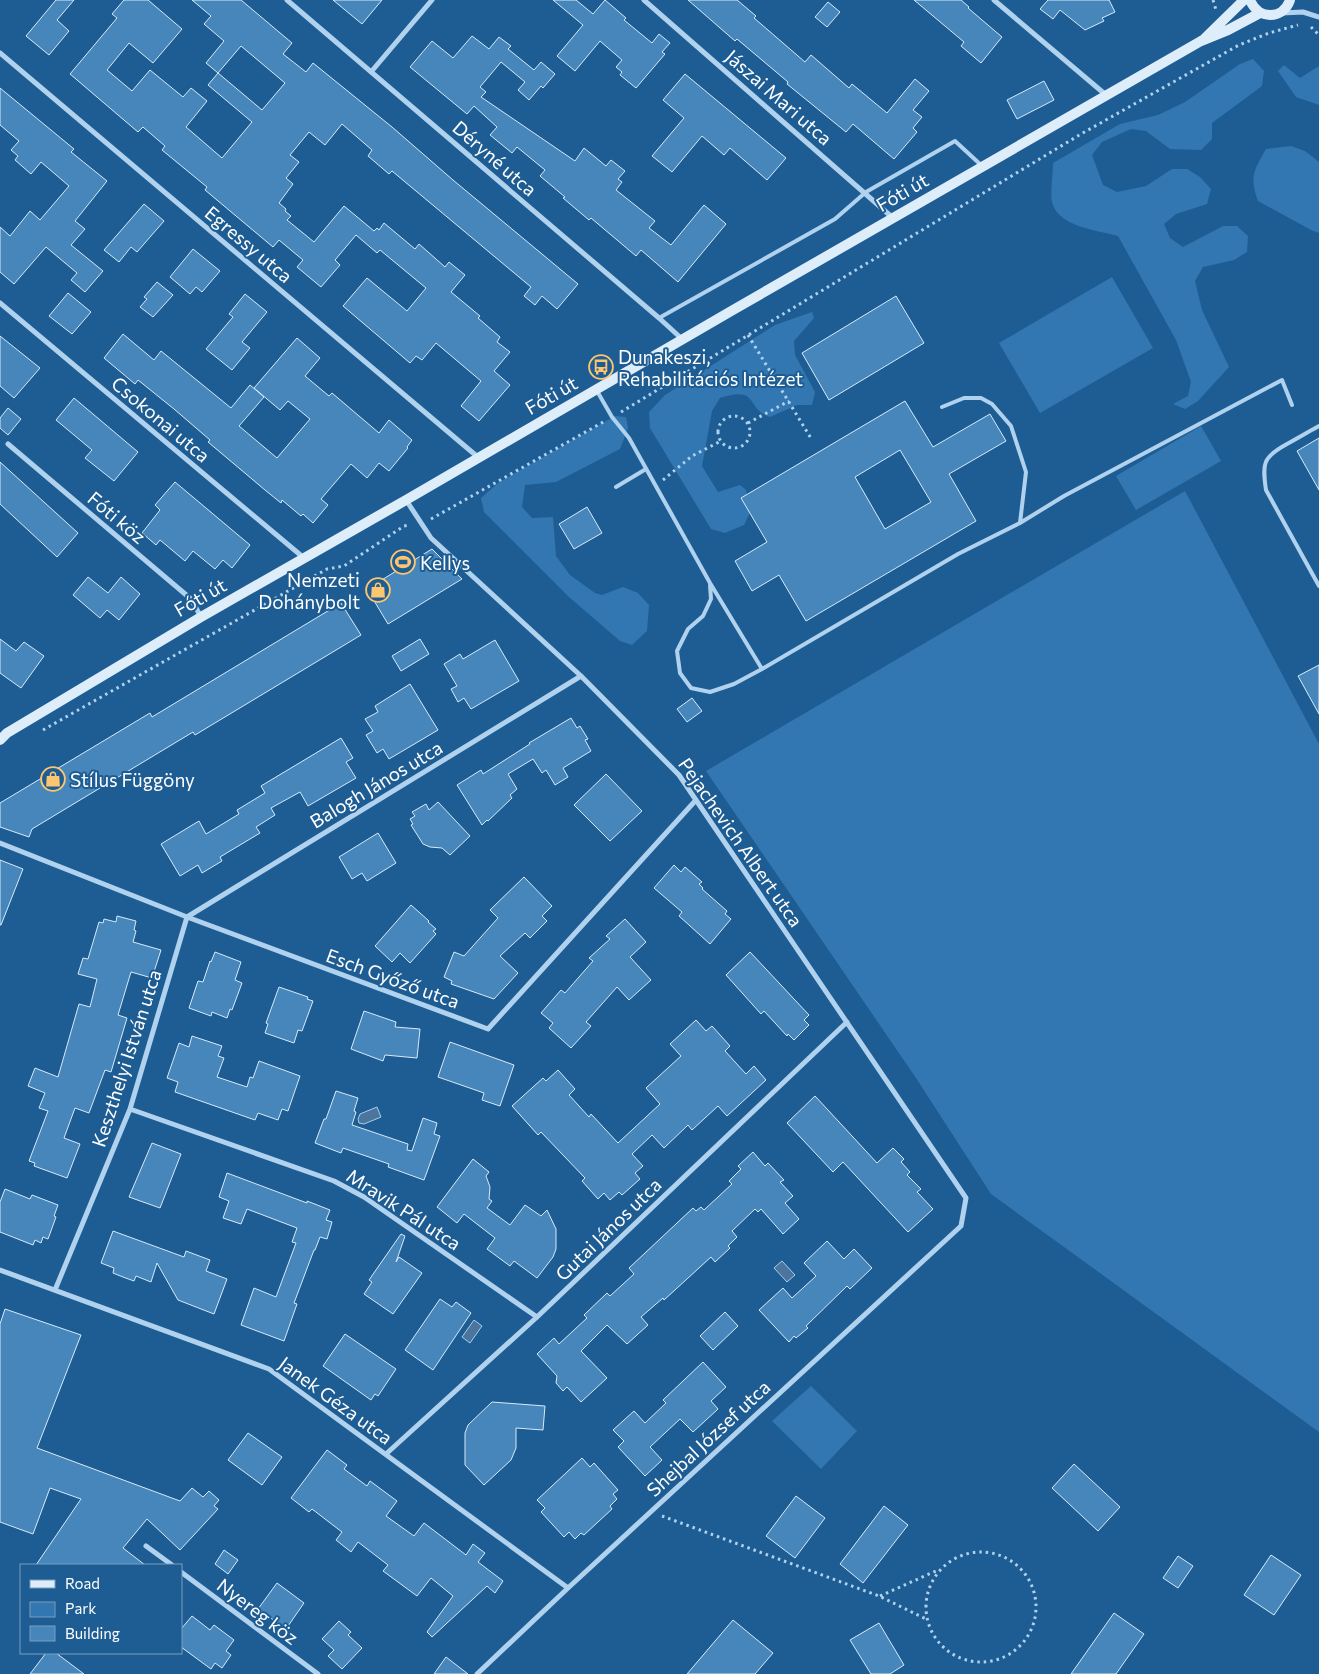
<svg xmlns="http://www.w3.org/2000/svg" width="1319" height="1674" font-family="Commissioner,sans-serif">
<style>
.green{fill:#3277b1}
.water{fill:#4b759c;stroke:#a4cef0}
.building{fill:#4786ba;stroke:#d6eafa;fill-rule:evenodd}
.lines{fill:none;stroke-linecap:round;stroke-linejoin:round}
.path{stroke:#b0d2ee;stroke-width:3;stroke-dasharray:2.5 4;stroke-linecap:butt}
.lane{stroke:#b0d2ee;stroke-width:4}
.street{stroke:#b0d2ee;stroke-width:5}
.secondary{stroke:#ddedfa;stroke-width:10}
.labels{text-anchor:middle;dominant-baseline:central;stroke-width:4;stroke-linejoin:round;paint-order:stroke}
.street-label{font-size:19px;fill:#fff;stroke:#1e5d93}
.poi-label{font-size:19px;fill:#fff;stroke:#1e5d93;text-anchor:start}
</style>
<rect width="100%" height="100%" fill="#1e5d93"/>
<!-- green -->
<path class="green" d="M1253 59 1264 71 1262 86 1212 123V139L1201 150 1170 149 1146 131 1131 129 1102 142 1092 155 1103 185 1117 192 1146 186 1172 169H1187L1200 177 1211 189 1207 204 1176 214 1164 224 1170 238 1183 247 1223 226H1237L1248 236 1247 252 1234 260 1203 267 1195 281 1202 310 1229 367 1198 401 1185 409 1173 404 1188 396 1191 382 1176 340 1118 236C1097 230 1058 227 1052 202 1050 193 1053 173 1053 163L1120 124 1158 115 1185 102 1240 64Z
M1284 65 1300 78 1319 66V105L1296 97 1278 71Z
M1291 146 1305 151 1319 162V233L1311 230 1258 201C1249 177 1254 170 1266 149Z
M1112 277 1153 348 1040 413 999 343Z
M812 312 814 318 794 341 795 355 815 392 812 405H797L770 417C745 409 760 385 720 398L712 411 702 466 718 492 740 485 746 490 750 512 744 525 725 533 711 529 650 428 649 412 665 395 775 325Z
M615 416 626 417 628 428 620 449 556 482 525 485 522 507 532 518 553 517 556 556 570 575 595 593 602 595 623 587 638 593 649 605 647 631 632 645 620 641 569 597 484 512 481 498 498 483Z
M1201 426 1221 461 1136 510 1116 476Z
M1185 491 1319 744V1432L991 1194 916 1078 706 771Z
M811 1386 857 1431 821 1469 772 1421Z"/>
<!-- water -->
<path class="water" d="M377 1107 381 1117 364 1124 359 1123 358 1119 360 1114Z
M782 1261 795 1275 787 1282 774 1268Z
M474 1320 482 1326 470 1343 462 1337Z"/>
<!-- building -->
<path class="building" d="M56 0H74L57 20 69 31 49 55 26 36Z
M124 0H148L182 29 153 63 129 43 107 70 132 91 150 70 183 97 191 88 207 101 186 127 222 158 252 122 208 85 218 73 206 63 224 41 204 24 211 16 192 0H241L292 43 283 54 306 72 313 63 392 127 453 180 578 284 557 309 542 296 535 305 524 296 531 287 392 171 389 174 368 156 372 150 342 124 325 145 309 132 290 155 299 162 286 178 293 184 279 203 286 209 285 211 291 216 287 220 314 242 344 206 374 231 377 228 379 230 384 223 415 249 419 244 445 267 449 262 465 275 451 292 480 316 478 318 500 337 497 342 510 352 494 371 510 385 479 421 461 406 481 381 436 343 422 360 416 356 410 363 343 306 367 278 407 311 426 288 380 250 377 253 356 235 335 260 340 265 321 287 297 267 303 260 279 240 273 247 205 190 207 187 162 150 165 146 143 127 138 132 70 74 117 18 112 14ZM241 46 285 83 262 110 218 73Z
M333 0H382L362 24Z
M553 0H576L593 14 605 0 626 18 624 20 652 43 659 34 670 43 662 52 665 54 636 88 620 75 622 72 616 67 622 60 600 41 575 71 557 56 583 25Z
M688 0H737L756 16 754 18 805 62 811 55 849 88 852 84 887 113 915 79 929 91 913 110 922 117 913 128 917 132 894 159 853 124 846 132 787 84 788 82 737 39 735 41Z
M914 0H961L969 7 968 8 1002 37 981 63 961 46 964 42Z
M1048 0H1109L1115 12 1102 18 1104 21 1085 30 1060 10 1053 19 1040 9Z
M828 2 840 12 827 27 815 17Z
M472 36 489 49 499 37 511 46 508 49 534 70 541 62 555 74 543 88 541 86 529 100 518 90 525 82 501 62 480 87 486 92 481 97 575 161 584 148 606 166 611 160 625 171 618 179 622 182 616 190 655 221 649 228 671 245 704 205 726 224 678 282 641 250 636 256 591 218 589 220 563 198 565 197 540 176 545 170 517 147 512 153 490 135 497 127 474 106 467 114 410 67 432 41 453 58Z
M685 74 786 158 767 180 730 148 724 155 702 136 672 172 652 156 684 118 663 100Z
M1044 81 1054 100 1017 119 1007 100Z
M0 88 74 149 71 152 107 181 75 221 85 229 71 245 103 271 85 292 71 280 77 273 46 247 14 284 0 272V227L10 236 30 211 40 220 69 186 41 162 31 174 15 160 18 156 11 150 19 141 0 125Z
M144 204 164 221 137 252 131 247 119 262 104 250Z
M193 249 220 271 202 292 196 287 190 294 170 277Z
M157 282 173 295 153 317 140 307 147 299 144 297Z
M68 293 91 312 72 334 49 316Z
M245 294 267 312 242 342 250 348 232 370 206 349 233 317 229 314Z
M896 296 924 343 829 400 802 353Z
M123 334 154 360 161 351 231 408 250 385 264 397 239 426 277 458 310 419 288 401 280 410 254 388 297 338 320 358 305 376 329 396 332 393 379 433 389 420 412 440 407 447 408 448 389 471 379 463 367 478 351 464 321 499 328 505 313 523 303 514 301 516 282 500 281 503 265 490 208 442 210 440 174 409 138 380 135 384 104 358Z
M0 336 40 368 14 398 0 386Z
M74 398 138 452 114 481 85 458 92 450 56 420Z
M905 401 933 447 990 414 1006 441 949 474 976 521 806 621 779 575 752 591 735 561 767 542 741 498ZM900 450 931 502 885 529 855 477Z
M8 408 21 419 8 435 0 428V418Z
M1319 438V490L1297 451Z
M0 462 78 533 57 557 0 504Z
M175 482 250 545 232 568 223 560 215 569 193 551 185 561 160 540 156 545 142 533 160 510 155 505Z
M587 507 602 533 574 549 559 524Z
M432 549 462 579 388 624 367 589Z
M88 577 108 593 121 577 140 594 119 620 107 610 100 618 73 595Z
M341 603 361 635 195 735 193 732 32 829 29 837 0 827V803L150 713 152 717Z
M0 639 16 651 24 642 44 656 21 688 0 673Z
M420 639 429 654 401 671 392 656Z
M495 640 519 681 471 709 464 698 458 702 451 689 457 686 444 664 460 654 463 659Z
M1319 665V714L1298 676Z
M410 684 438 730 389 759 383 749 377 753 366 735 373 731 365 719 378 712 375 706Z
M692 698 702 711 687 722 677 709Z
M571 718 577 728 580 726 588 739 585 740 591 751 563 768 568 777 555 785 546 770 542 773 533 759 508 774 517 789 510 795 512 798 488 821 487 820 482 825 457 785 481 770 483 774 530 744 529 743Z
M341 738 353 758 346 762 356 778 308 806 300 792 271 808 275 815 256 827 260 833 220 857 222 861 202 873 198 865 180 876 161 844 199 821 206 834 239 814 237 810 265 793 261 786Z
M606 774 642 811 610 841 574 805Z
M438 802 470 836 450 855 442 848 430 847 423 844 411 825 413 824 410 819 415 816 412 812 426 804 429 810Z
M378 833 396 863 367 881 362 873 352 879 339 857Z
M0 860 23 869 1 925H0Z
M674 865 681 872 685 867 702 882 699 884 703 888 702 889 727 911 725 914 731 919 710 944 679 916 682 912 654 888Z
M524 877 552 906 542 916 547 921 530 938 525 933 500 956 518 973 494 999 451 984 452 981 444 977 454 952 464 956 498 918 490 910Z
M411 905 429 921 428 922 436 929 433 931 436 934 410 963 400 953 392 962 375 946Z
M117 916 136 921 134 930 136 931 133 942 161 950 152 978 131 972 118 1015 127 1018 111 1072 105 1070 89 1113 75 1108 64 1138 80 1144 67 1178 34 1166 35 1163 29 1161 48 1111 39 1108 45 1093 28 1086 35 1068 58 1077 79 1004 90 1007 97 979 78 974 83 958 88 959 99 922 103 923 104 919 116 922Z
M625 919 646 942 630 957 651 980 629 1000 617 987 586 1022 591 1026 571 1048 549 1028 553 1023 541 1013 561 990 565 993 593 961 589 958 610 939 606 936Z
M215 952 241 962 235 980 242 983 232 1010 230 1009 227 1018 212 1012 211 1016 189 1008 198 981 203 982 210 961 211 962Z
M750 952 809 1015 804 1020 809 1025 794 1040 788 1034 787 1036 764 1011 761 1014 726 975Z
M279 987 308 997 307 999 313 1001 302 1031 298 1030 294 1043 265 1033 268 1024 266 1023Z
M364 1011 396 1022 395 1027 420 1029 417 1058 385 1055 383 1061 351 1049Z
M696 1020 706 1031 712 1026 730 1046 725 1051 746 1074 754 1066 766 1080 727 1116 718 1106 692 1130 688 1125 664 1148 652 1135 632 1154 643 1166 635 1173 640 1179 622 1195 619 1192 610 1200 604 1193 598 1199 582 1181 585 1178 541 1132 538 1135 512 1106 543 1078 546 1081 558 1070 575 1089 569 1095 589 1117 591 1114 618 1143 660 1104 646 1088 681 1056 670 1044Z
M192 1036 222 1046 218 1056 224 1058 217 1077 247 1087 250 1077 253 1078 259 1061 300 1076 288 1111 282 1109 278 1120 258 1113 255 1120 175 1092 178 1082 167 1078 179 1043 189 1047Z
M450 1042 514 1065 500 1106 482 1100 484 1093 438 1077Z
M336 1091 358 1098 354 1111 356 1112 352 1125 408 1144 407 1150 412 1151 423 1118 437 1123 434 1134 440 1136 424 1180 388 1167 389 1164 343 1148 341 1153 315 1143 324 1119H326Z
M815 1096 877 1163 893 1148 904 1159 901 1162 910 1172 907 1175 921 1189 917 1192 933 1209 908 1232 843 1162 833 1172 787 1123Z
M152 1143 181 1154 160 1208 129 1197Z
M753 1152 765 1166 768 1163 784 1180 780 1182 793 1196 785 1203 799 1219 783 1234 761 1209 758 1212 755 1209 732 1231 737 1237 728 1246 730 1248 715 1262 711 1257 664 1300 663 1298 641 1317 648 1325 627 1344 607 1325 581 1351 607 1378 581 1402 567 1387 563 1391 556 1383 557 1376 537 1354 554 1338 559 1344 587 1318 584 1315 607 1293 610 1296 634 1274 629 1268 693 1208 696 1211 701 1207 704 1210 732 1184 729 1181 741 1169 738 1166Z
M473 1159 489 1172 486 1176 490 1187 489 1199 492 1201 487 1208 510 1225 525 1205 541 1216 547 1210 556 1229V1249L553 1257 537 1278 514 1261 510 1266 487 1249 495 1238 464 1214 457 1223 437 1207Z
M227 1173 307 1203V1201L330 1210 326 1220 332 1222 327 1239 320 1237 315 1250H314L294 1303 297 1304 284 1341 241 1325 254 1288 276 1297 296 1243 292 1242 297 1228 247 1209 241 1224 223 1218 229 1201 219 1197Z
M5 1189 30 1199 32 1195 58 1205 54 1216 56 1217 48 1239 43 1237 41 1243 35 1240 33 1245 0 1232V1202Z
M113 1231 184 1257 186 1251 210 1260 206 1271 227 1279 214 1314 178 1300 157 1263 151 1282 136 1276 134 1281 123 1277 113 1273 114 1268 101 1263Z
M401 1234 405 1236 396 1262 399 1257 422 1273 393 1314 364 1294 372 1282 369 1280Z
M827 1241 844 1259 854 1249 872 1268 850 1289 847 1286 806 1326 808 1328 796 1338 794 1336 789 1342 759 1310 783 1288 792 1298 816 1276 804 1263Z
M440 1299 452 1307 456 1302 471 1313 433 1370 405 1350Z
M5 1309 81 1335 37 1448 180 1501 192 1488 203 1497 209 1491 219 1500 214 1506 218 1509 180 1550 147 1519 123 1548 145 1565H36L81 1499 50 1488 33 1534 0 1522V1324Z
M725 1312 738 1326 713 1350 700 1336Z
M345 1334 396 1369 378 1396 375 1394 371 1400 323 1366Z
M703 1362 726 1387 711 1401 718 1409 693 1432 680 1419 650 1447 662 1460 645 1476 618 1447 624 1441 613 1430 634 1411 645 1423 666 1403 663 1400Z
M492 1402 545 1406 543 1430 516 1428V1448L511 1460 484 1485 465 1465V1433L468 1425Z
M248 1433 282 1457 262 1485 228 1460Z
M327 1450 347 1465 344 1469 367 1486 370 1481 397 1501 386 1516 414 1536 424 1523 466 1555 473 1544 485 1553 478 1562 503 1581 495 1593 487 1586 432 1637 427 1632 453 1596 431 1578 417 1596 383 1571 388 1565 358 1542 351 1552 336 1540 342 1532 312 1509 309 1512 291 1498Z
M582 1458 590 1467 594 1463 618 1490 613 1494 617 1499 610 1506 612 1509 584 1535 581 1533 575 1539 569 1532 564 1537 541 1512 545 1508 537 1500Z
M1074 1464 1120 1507 1098 1531 1052 1488Z
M796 1496 825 1518 795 1558 766 1536Z
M884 1506 908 1525 863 1583 840 1564Z
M224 1550 238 1560 228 1574 215 1564Z
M1271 1555 1301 1575 1274 1615 1244 1595Z
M1178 1556 1193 1566 1178 1588 1163 1578Z
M277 1583 304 1603 286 1629 258 1609Z
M1114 1613 1144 1634 1116 1674H1071Z
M192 1616 210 1630 214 1625 234 1640 226 1651 231 1655 222 1668 215 1663 211 1669 181 1647V1629Z
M733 1620 773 1653 755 1674H687Z
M339 1621 351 1632 348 1635 362 1648 342 1669 328 1656 334 1650 322 1639Z
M879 1623 904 1665 890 1674H871L850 1640Z
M46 1653H56L84 1674H30Z
M446 1657 468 1674H434Z"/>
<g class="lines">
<!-- path -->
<path class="path" d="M1213 0 1216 10
M1311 27 1319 35
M748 335 812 440
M621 412 1081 134 1239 45 1269 33 1298 25
M718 432a16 16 0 1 1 32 0a16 16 0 1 1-32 0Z
M748 423 789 401
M663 480 692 456 721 441
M431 519 605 421
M43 730 327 569 344 566 404 526 409 525
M662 1516 879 1596 926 1619
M926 1607a55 55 0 1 1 110 0a55 55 0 1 1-110 0Z
M880 1596 938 1570"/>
<!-- lane -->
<path class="lane" d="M659 318 835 219 866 192 955 141 981 165
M597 391 612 417 629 438 710 583 762 669 958 554 1020 523 1026 472 1011 426 992 404 981 398H964L942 407
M1319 426C1308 432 1298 438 1287 444 1263 457 1262 463 1266 490L1319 586
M616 487 646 469
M1020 523 1064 496 1282 380 1292 405
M710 585 711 599 703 616 688 629 677 651 680 673 691 688 710 692 734 684 762 669"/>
<!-- street -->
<path class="street" d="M287 0 659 318 682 339
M644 0 893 218
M994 0 1106 95
M1282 13 1303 12 1319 17
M0 53 479 458
M371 72 432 0
M0 303 304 558
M8 444 191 599 201 617
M406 500 431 538 581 676 679 775 966 1198 961 1226 568 1588 477 1674
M0 843 187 917 488 1029 696 800
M130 1109 334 1181 364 1197 537 1317
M0 1270 269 1369 568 1588
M55 1290 130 1109 187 917 581 676
M386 1454 537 1317 847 1022
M146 1546 172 1565
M181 1572 318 1674"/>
<!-- secondary -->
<path class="secondary" d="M1250 0C1258 20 1283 20 1290 0
M1204 39 1244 0
M0 740 7 733 201 617 406 500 733 310 1201 41 1228 30 1260 13"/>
</g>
<!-- icons -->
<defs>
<g id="bus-ring" transform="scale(1.25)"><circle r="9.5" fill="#1e5d93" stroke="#fcc670" stroke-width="1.5"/><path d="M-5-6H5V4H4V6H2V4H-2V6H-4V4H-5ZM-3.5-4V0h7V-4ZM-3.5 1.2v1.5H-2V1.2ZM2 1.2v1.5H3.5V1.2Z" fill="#fcc670"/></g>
<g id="stadium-ring" transform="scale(1.25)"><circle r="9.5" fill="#1e5d93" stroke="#fcc670" stroke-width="1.5"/><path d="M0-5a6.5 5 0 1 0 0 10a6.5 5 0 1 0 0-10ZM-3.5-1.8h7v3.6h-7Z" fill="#fcc670"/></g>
<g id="shop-ring" transform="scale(1.25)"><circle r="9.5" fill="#1e5d93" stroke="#fcc670" stroke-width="1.5"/><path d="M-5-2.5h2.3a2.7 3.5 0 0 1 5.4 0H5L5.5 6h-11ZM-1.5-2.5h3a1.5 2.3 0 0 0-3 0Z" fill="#fcc670"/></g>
</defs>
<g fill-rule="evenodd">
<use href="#bus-ring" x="601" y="367"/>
<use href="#stadium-ring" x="403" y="562"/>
<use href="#shop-ring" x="378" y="590"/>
<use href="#shop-ring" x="53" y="779"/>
</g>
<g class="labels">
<!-- street labels -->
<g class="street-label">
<text transform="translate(779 97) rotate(41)">Jászai Mari utca</text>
<text transform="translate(495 158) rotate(41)">Déryné utca</text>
<text transform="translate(902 192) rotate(-30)">Fóti út</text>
<text transform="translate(249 244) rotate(40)">Egressy utca</text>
<text transform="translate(551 395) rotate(-30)">Fóti út</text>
<text transform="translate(161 419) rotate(40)">Csokonai utca</text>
<text transform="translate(117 517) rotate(40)">Fóti köz</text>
<text transform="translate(200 597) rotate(-30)">Fóti út</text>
<text transform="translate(376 784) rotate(-31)">Balogh János utca</text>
<text transform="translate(741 842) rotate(55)">Pejachevich Albert utca</text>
<text transform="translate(393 978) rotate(20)">Esch Győző utca</text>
<text transform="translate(126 1058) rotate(-72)">Keszthelyi István utca</text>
<text transform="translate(404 1209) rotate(33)">Mravik Pál utca</text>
<text transform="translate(608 1229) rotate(-44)">Gutai János utca</text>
<text transform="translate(336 1400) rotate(36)">Janek Géza utca</text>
<text transform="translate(708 1438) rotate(-43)">Shejbal József utca</text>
<text transform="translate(258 1611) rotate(37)">Nyereg köz</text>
</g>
<!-- poi labels -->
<g class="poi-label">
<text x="618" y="356">Dunakeszi,<tspan x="618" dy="22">Rehabilitációs Intézet</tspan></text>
<text x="420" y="562">Kellys</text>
<text x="360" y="579" text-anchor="end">Nemzeti<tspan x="360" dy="22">Dohánybolt</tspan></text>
<text x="70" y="779">Stílus Függöny</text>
</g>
</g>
<!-- legend -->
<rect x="20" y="1564" width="162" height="90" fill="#1e5d93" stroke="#789ebe"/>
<rect x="30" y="1580" width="25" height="8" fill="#ddedfa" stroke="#789ebe"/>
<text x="65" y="1589" font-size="15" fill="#ffffff">Road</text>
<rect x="30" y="1602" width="25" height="15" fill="#3277b1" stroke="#789ebe"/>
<text x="65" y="1614" font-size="15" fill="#ffffff">Park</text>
<rect x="30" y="1626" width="25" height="15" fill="#4786ba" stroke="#789ebe"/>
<text x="65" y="1639" font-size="15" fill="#ffffff">Building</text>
</svg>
